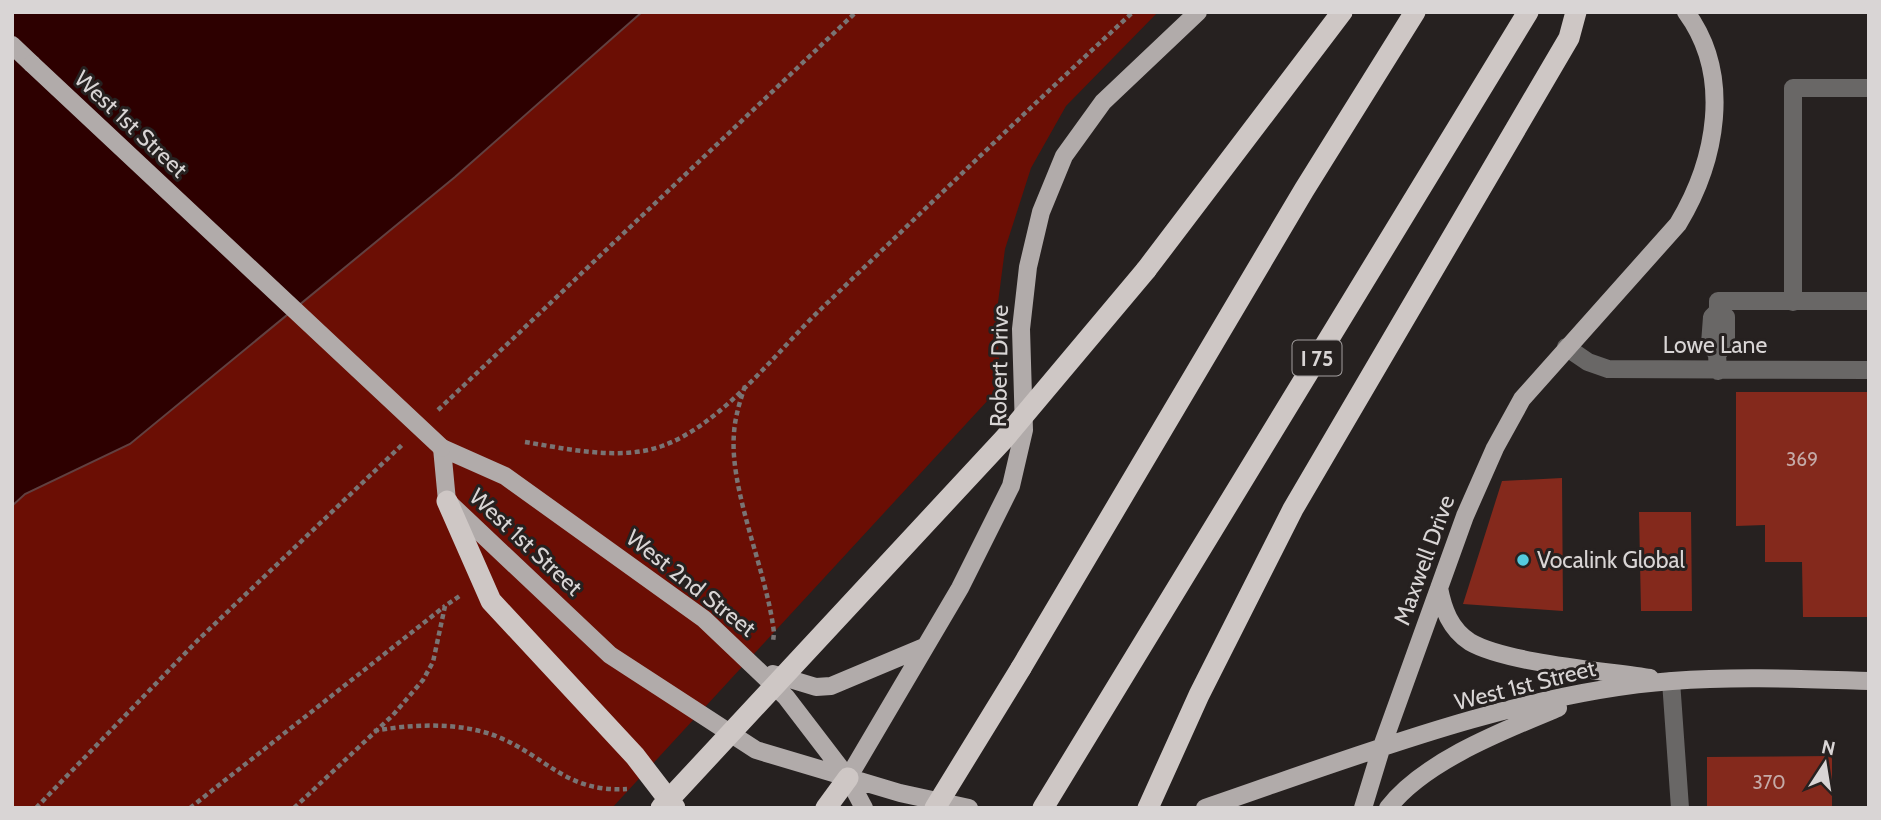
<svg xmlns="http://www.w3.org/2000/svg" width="1881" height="820" font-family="Cabin,sans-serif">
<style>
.green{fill:#6b0e04}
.water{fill:#2d0000;stroke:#614040;stroke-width:2}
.building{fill:#84291c}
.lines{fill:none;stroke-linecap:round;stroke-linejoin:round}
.path{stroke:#797474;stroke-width:4.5;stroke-dasharray:5 3.5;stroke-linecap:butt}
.minor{stroke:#696766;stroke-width:18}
.major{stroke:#b1abaa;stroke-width:18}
.highway{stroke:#cec7c5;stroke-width:21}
.major-bridge{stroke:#b1abaa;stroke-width:18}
.highway-bridge{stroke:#cec7c5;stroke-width:21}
.poi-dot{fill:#54cade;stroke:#262120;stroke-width:2.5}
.labels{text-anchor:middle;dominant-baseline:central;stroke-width:6;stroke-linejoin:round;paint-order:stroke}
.number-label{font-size:19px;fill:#c4aaa7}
.shield{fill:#262120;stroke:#a39f9f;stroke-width:2}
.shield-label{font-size:21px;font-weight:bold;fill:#d9d5d5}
.street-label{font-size:23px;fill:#d9d5d5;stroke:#262120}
.poi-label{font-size:23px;fill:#d9d5d5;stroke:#262120;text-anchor:start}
</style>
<rect width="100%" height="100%" fill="#262120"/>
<!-- green -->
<path class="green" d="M642 12H1158L1066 106 1031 168 1005 249 996 318 1001 386 612 808H12V506L25 494 130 444 455 177Z"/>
<!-- water -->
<path class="water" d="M12 12H642L455 177 130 444 25 494 12 506Z"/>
<!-- building -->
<path class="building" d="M1736 392H1869V617H1803L1802 562H1765V525L1736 526Z
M1562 478 1563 611 1463 604 1502 481Z
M1639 512H1691L1692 611H1641Z
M1832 756V808H1707V757Z"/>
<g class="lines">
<!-- path -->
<path class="path" d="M745 386C740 401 735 417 734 433 729 491 767 571 774 633L773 642
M438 410 856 12
M525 442C568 449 620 461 662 446 723 424 776 352 822 308 925 209 1028 109 1133 12
M374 731C412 724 459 722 496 736 546 756 566 793 627 789
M36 808 198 640 404 443
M190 808 445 606
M294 808 393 715 423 680 433 662 445 606 461 595"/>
<!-- minor -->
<path class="minor" d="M1793 302V88H1869
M1566 347 1588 362 1608 369 1869 370
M1717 354 1726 344V317L1718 311
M1718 371 1717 354 1710 344 1712 317 1718 311V301H1869
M1671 681 1680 808"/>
<!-- major -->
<path class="major" d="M12 45 32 64
M1439 588C1443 609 1450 629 1470 642 1506 663 1606 671 1650 678
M773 674 816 687 831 686 924 647
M848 778 960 588 1011 486 1024 430 1021 329 1028 267 1041 212 1064 156 1103 102 1198 12
M864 808 848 778 786 697 704 619 505 476 442 448 447 501 610 655 756 750 900 793 969 808
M1205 808C1349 759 1519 692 1672 681 1737 676 1803 679 1869 681
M1363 808 1381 749 1465 516 1495 448 1522 399 1678 224C1716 161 1733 76 1686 12
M1388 808C1424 761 1505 730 1558 708"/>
<!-- highway -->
<path class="highway" d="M1146 270 1342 12
M447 501 491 601 635 756 675 808
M1021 668 1304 190 1415 12
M826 808 848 778
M1043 808 1528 12
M1148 808 1199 695 1293 509 1569 38 1576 12"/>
<!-- major-bridge -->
<path class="major-bridge" d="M32 64 442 448"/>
<!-- highway-bridge -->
<path class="highway-bridge" d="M661 808 1004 439 1146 270
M935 808 1021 668"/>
</g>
<!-- markers -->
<circle class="poi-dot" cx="1523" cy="560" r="7"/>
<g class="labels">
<!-- number labels -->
<g class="number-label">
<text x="1802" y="459">369</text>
<text x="1769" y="782">370</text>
</g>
<!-- shield labels -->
<rect class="shield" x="1292.5" y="340.5" width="49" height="35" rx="5"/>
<g class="shield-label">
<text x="1317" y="358">I 75</text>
</g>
<!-- street labels -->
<g class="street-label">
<text transform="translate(131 124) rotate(43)">West 1st Street</text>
<text x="1715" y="345">Lowe Lane</text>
<text transform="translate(999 366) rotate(-89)">Robert Drive</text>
<text transform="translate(526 542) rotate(43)">West 1st Street</text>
<text transform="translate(1424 560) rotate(-70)">Maxwell Drive</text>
<text transform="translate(691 583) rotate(38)">West 2nd Street</text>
<text transform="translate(1525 685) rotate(-14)">West 1st Street</text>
</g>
<!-- poi labels -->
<g class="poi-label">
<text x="1537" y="560">Vocalink Global</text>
</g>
</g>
<!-- border -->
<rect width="1881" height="820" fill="none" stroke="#d9d5d5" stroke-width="28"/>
<!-- north arrow -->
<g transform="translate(1825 764) rotate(12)" stroke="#262120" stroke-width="5" paint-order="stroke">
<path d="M0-5L12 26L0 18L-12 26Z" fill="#d9d5d5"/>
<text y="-10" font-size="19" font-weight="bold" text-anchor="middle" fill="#d9d5d5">N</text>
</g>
</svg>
